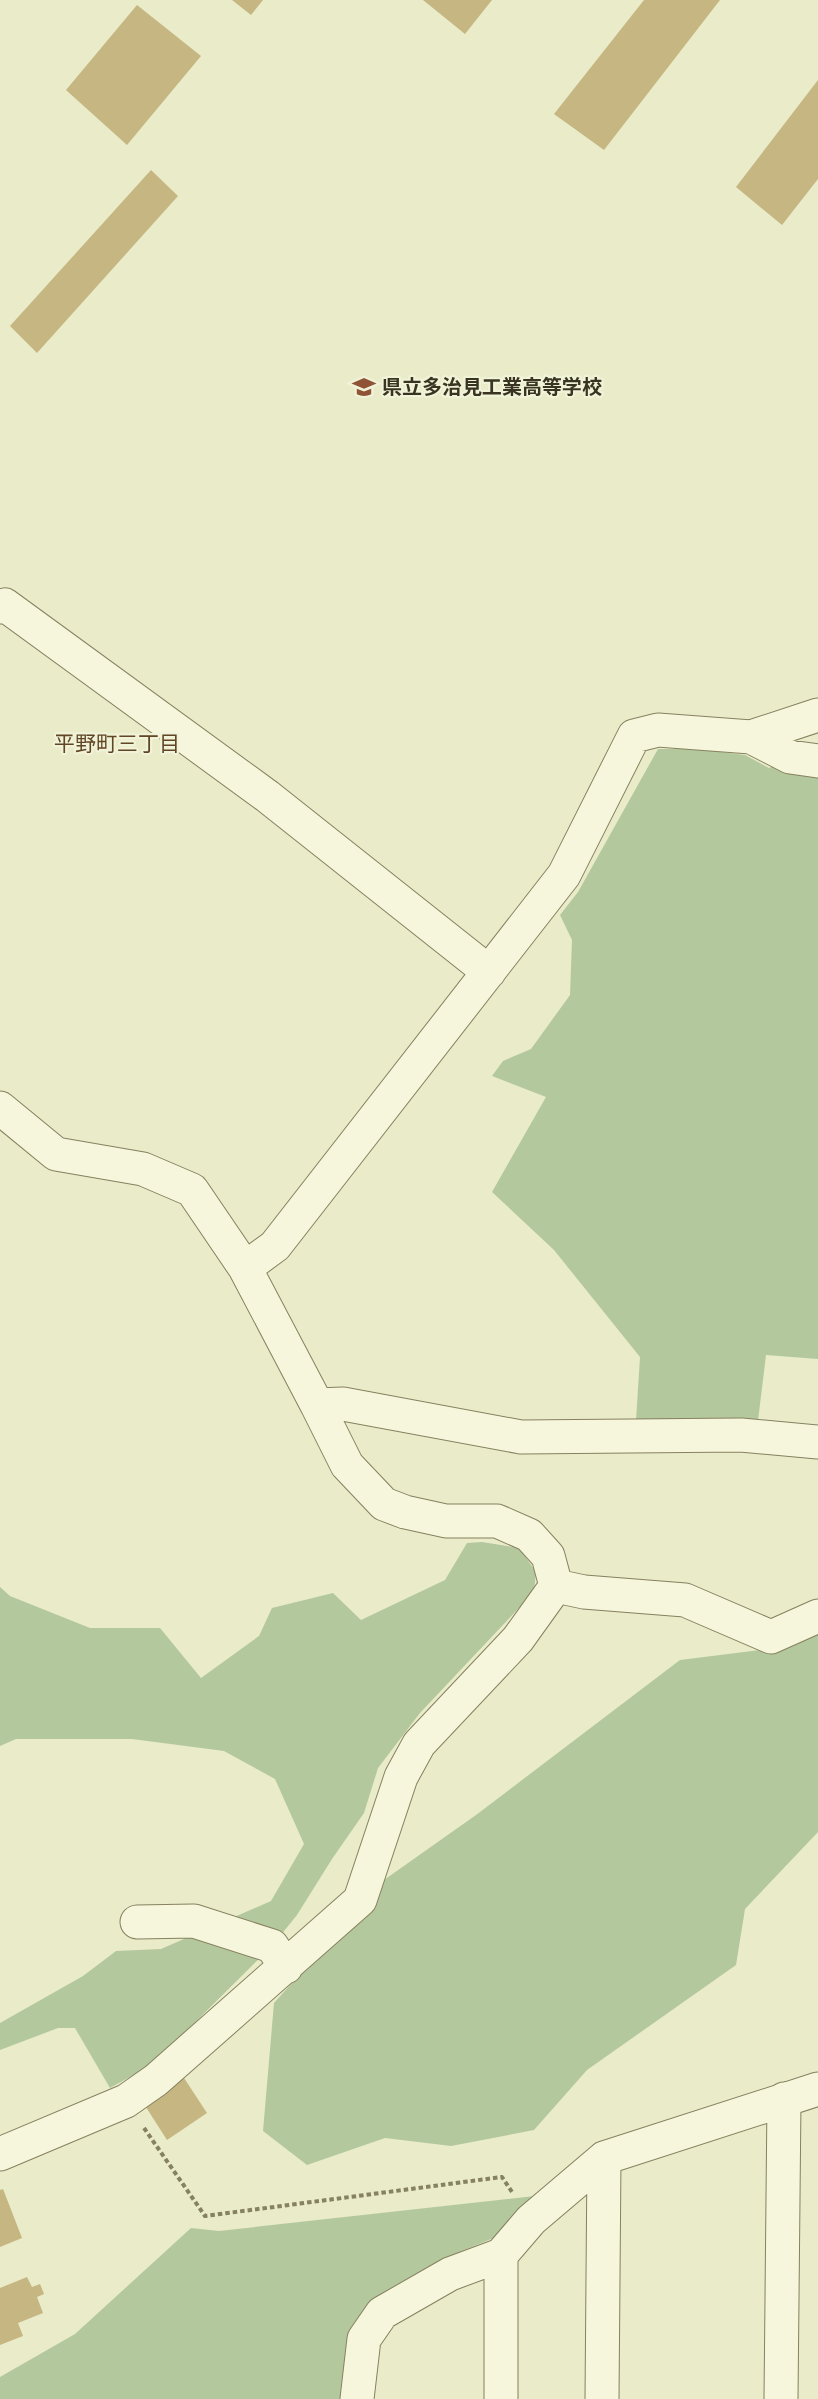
<svg xmlns="http://www.w3.org/2000/svg" width="818" height="2399" font-family="'Zilla Slab','Noto Sans JP',serif">
<style>
.green{fill:#b4c89e}
.building{fill:#c5b682}
.lines{fill:none;stroke-linecap:round;stroke-linejoin:round}
.minor-casing{stroke:#86815f;stroke-width:35}
.path{stroke:#86815f;stroke-width:4;stroke-dasharray:4.5 3;stroke-linecap:butt}
.minor{stroke:#f5f6dc;stroke-width:33}
.labels{text-anchor:middle;dominant-baseline:central;stroke-width:4.5;stroke-linejoin:round;paint-order:stroke}
.poi-label{font-size:20px;font-weight:bold;fill:#383421;stroke:#f1f3d8;text-anchor:start}
.neighbourhood-label{font-size:21px;fill:#604625;stroke:#f1f3d8}
</style>
<rect width="100%" height="100%" fill="#e9ebc9"/>
<!-- green -->
<path class="green" d="M818 744V1359L766 1355 757 1429 636 1421 640 1357 554 1250 492 1192 546 1097 492 1076 503 1061 531 1049 570 995 572 940 560 915 578 892 658 749H697L745 755 769 768Z
M482 1542 519 1548 536 1572 534 1592 420 1713 378 1768 364 1813 332 1859 297 1915 272 1946 153 2064 110 2088 75 2028H58L0 2050V2023L83 1976 116 1951 161 1949 271 1901 304 1844 275 1779 224 1751 132 1739H16L0 1746V1587L10 1596 90 1628H160L201 1678 259 1636 272 1608 333 1593 361 1620 445 1580 467 1543Z
M818 1629V1832L745 1909 736 1965 587 2070 534 2130 451 2146 385 2138 307 2165 263 2131 274 2003 384 1880 476 1815 680 1660 769 1649Z
M544 2195 503 2234 462 2251 389 2299 347 2399H0V2377L75 2334 191 2228 219 2231Z"/>
<!-- building -->
<path class="building" d="M232 0H263L251 15Z
M423 0H492L465 34Z
M644 0H720L604 150 554 114Z
M137 5 201 56 127 145 66 90Z
M818 80V179L782 225 736 187Z
M151 170 178 196 37 353 10 326Z
M184 2078 207 2113 167 2140 144 2104Z
M3 2189 22 2238 0 2247V2190Z
M27 2277 32 2287 40 2284 44 2294 37 2297 43 2313 18 2323 23 2336 0 2345V2288Z"/>
<g class="lines">
<!-- minor casing -->
<g class="minor-casing">
<path id="minor" d="M0 607 5 605 267 796 489 972
M751 737 790 757 818 761
M0 1108 56 1154 143 1169 192 1190 245 1268 317 1405 343 1404 521 1437 741 1435 818 1442
M245 1268 275 1246 564 875 634 736 658 730 751 737 818 715
M317 1405 347 1465 384 1504 405 1512 446 1521H497L529 1535 548 1556 556 1586
M137 1922 194 1921 272 1946 286 1967
M0 2154 126 2101 156 2080 360 1900 401 1777 419 1744 518 1639 556 1586 584 1592 685 1600 771 1637 818 1616
M357 2399 364 2339 382 2313 450 2274 501 2255 531 2220 604 2158 818 2089
M501 2399V2255
M602 2399 604 2158
M781 2399 784 2099"/>
</g>
<!-- path -->
<path class="path" d="M144 2128 205 2216 502 2177 512 2192"/>
<!-- minor -->
<use href="#minor" class="minor"/>
</g>
<!-- icons -->
<defs>
<g id="school-bare" transform="scale(1.8)"><path d="M0-5L7-2L0 1L-7-2ZM-4 1L0 2.5L4 1V4Q0 6-4 4Z" fill="#8f5435" stroke="#f1f3d8" stroke-width="2.5" paint-order="stroke"/></g>
</defs>
<g fill-rule="evenodd">
<use href="#school-bare" x="364" y="387"/>
</g>
<g class="labels">
<!-- poi labels -->
<g class="poi-label">
<text x="382" y="387">県立多治見工業高等学校</text>
</g>
<!-- neighbourhood labels -->
<g class="neighbourhood-label">
<text x="117" y="743">平野町三丁目</text>
</g>
</g>
</svg>
